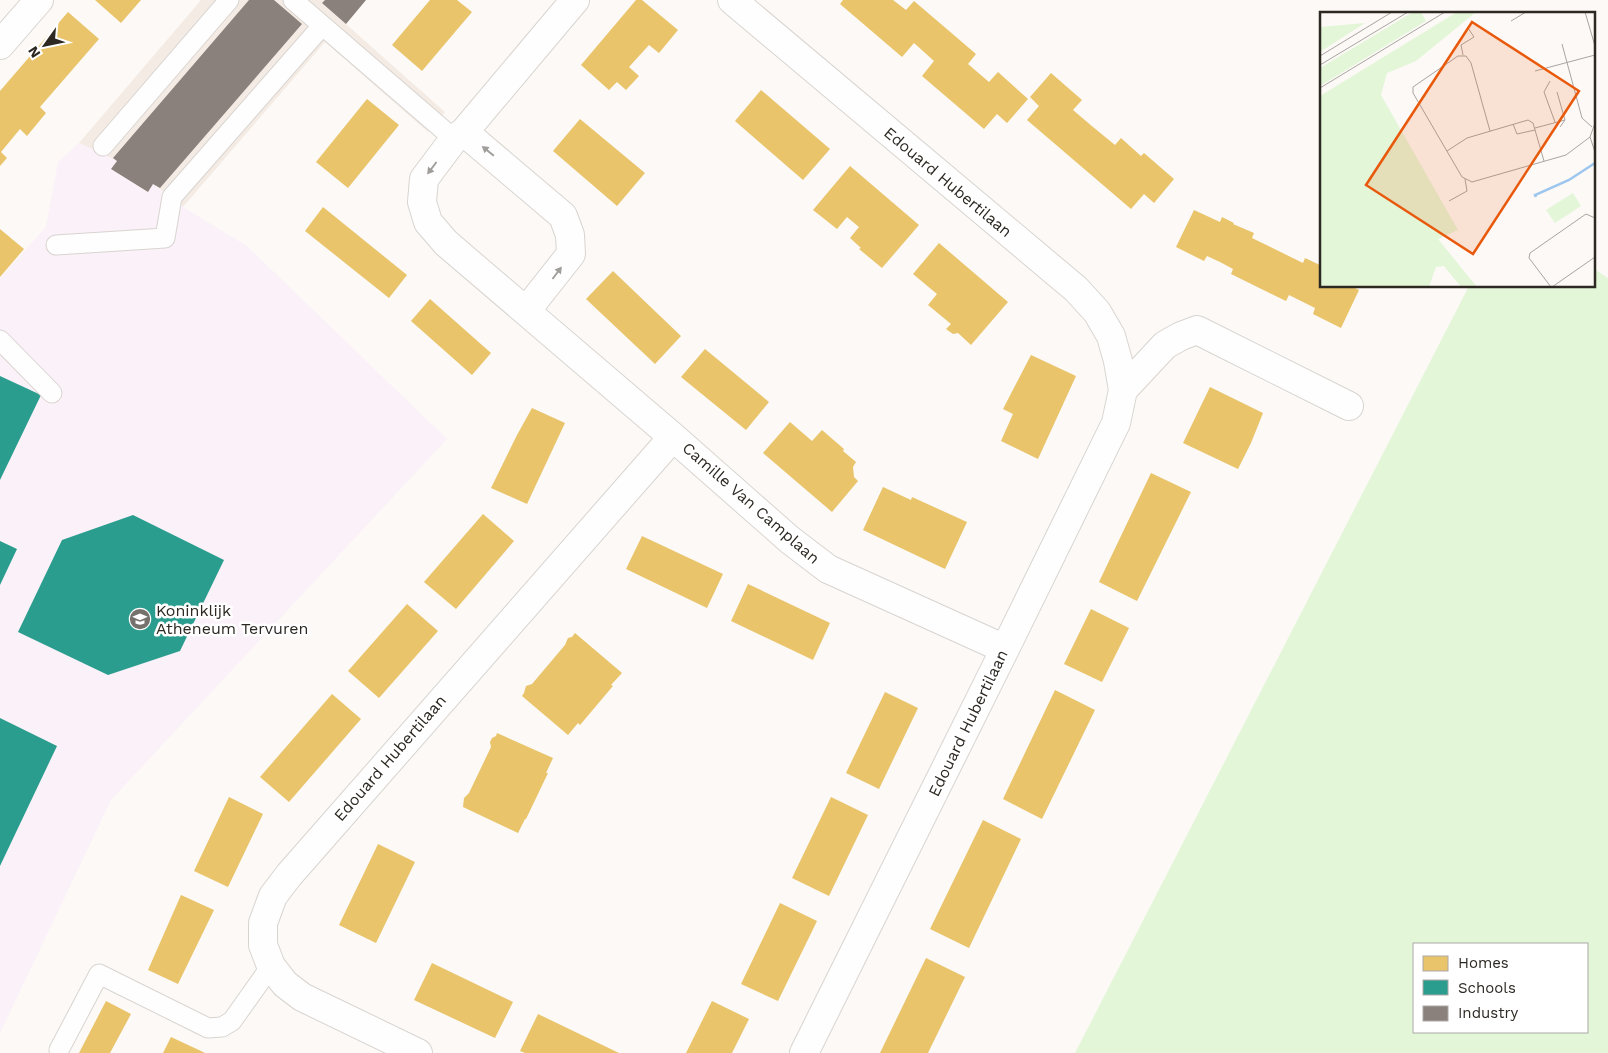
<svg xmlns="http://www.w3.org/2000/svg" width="1608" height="1053" font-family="'Work Sans',sans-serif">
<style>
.built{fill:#f4ece4}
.education{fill:#fbf1f9}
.green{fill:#e3f6d8;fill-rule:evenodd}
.homes{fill:#e9c46a}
.schools{fill:#2a9d8f}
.industry{fill:#8a817c}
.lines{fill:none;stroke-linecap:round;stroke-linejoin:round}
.service-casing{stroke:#d8d4d0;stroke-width:21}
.minor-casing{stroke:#d8d4d0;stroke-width:30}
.service{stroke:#fffefe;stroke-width:19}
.minor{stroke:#fffefe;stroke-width:28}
.oneway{fill:#a09e9b}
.labels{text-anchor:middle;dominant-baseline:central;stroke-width:5;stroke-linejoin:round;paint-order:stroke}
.street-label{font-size:16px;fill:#2d2822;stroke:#fff}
.poi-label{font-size:16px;fill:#2d2822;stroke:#fff;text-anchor:start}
.inset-river{fill:none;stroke:#9dc6ee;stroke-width:2.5}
.inset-road{fill:none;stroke:#a9a5a1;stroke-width:1}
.view{fill:#e8590c;fill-opacity:0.15;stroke:#e8590c;stroke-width:2.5}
.inset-edge{fill:none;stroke:#2d2822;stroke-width:2.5}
</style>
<rect width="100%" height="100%" fill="#fcf9f6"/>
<!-- built -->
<path class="built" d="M201 0H366L346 24 445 112 428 132 325 42 183 207 153 184 148 192 111 169 117 161 79 143Z"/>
<!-- education -->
<path class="education" d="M79 143 117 161 112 169 147 192 153 184 183 207 247 246 447 439 111 800 0 1033V278L46 227 58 162Z"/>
<!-- green -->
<path class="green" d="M1594 269 1608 278V1053H1075L1469 286H1594ZM1414 944H1587V1032H1414Z"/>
<!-- homes -->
<path class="homes" d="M95 0H141L121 23Z
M430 0H457L472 12 422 71 392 45Z
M636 0H642L678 30 659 53 649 45 629 67 639 76 626 90 617 82 609 90 581 65Z
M843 0H893L906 10 914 1 976 54 968 64 989 82 998 72 1028 99 1007 123 997 114 984 129 922 76 934 61 914 43 902 57 840 4Z
M68 12 99 39 40 107 46 113 27 136 20 129 1 152 7 158 0 166V91Z
M1051 73 1082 100 1073 110 1093 127 1115 145 1121 138 1141 156 1144 153 1174 179 1154 203 1144 194 1131 209 1027 120 1039 106 1030 97Z
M761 90 830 149 803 180 735 121Z
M367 99 399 125 348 188 316 162Z
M580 119 645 173 617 206 553 151Z
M850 166 919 225 882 268 859 249 861 248 850 238 859 227 847 217 837 229 813 210Z
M323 207 407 275 389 298 305 231Z
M1194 210 1220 222 1222 217 1234 223 1233 224 1254 233 1252 238 1303 263 1305 258 1322 266V286H1351L1359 290 1341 328 1313 314 1315 308 1289 295 1286 301 1231 274 1233 269 1220 262 1207 256 1204 261 1176 247Z
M0 229 24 249 0 277Z
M939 243 1008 302 971 345 958 333 953 334 946 329 951 324 928 305 937 294 913 274Z
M613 271 681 336 655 364 586 299Z
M430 299 491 353 472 375 411 321Z
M705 349 769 402 746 430 681 377Z
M1031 355 1076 376 1038 459 1001 441 1013 414 1003 409Z
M1210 387 1263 413 1251 443 1238 469 1183 443Z
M532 408 565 423 527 504 491 488 517 435Z
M790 422 812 441 822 430 844 449 843 451 856 462 853 467 854 477 858 481 832 512 763 453Z
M1151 473 1191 492 1137 601 1099 582Z
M883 487 911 500 912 497 967 522 945 569 863 530Z
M483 514 514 541 456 609 424 582Z
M642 536 723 574 707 608 626 569Z
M748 584 830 623 813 660 731 621Z
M407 604 438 631 379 698 348 671Z
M1091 609 1129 628 1102 682 1064 664Z
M575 633 622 673 611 685 613 686 580 725 578 723 568 735 522 696 524 693 526 686 532 684 565 645 568 638 572 637Z
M1055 690 1095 710 1042 819 1003 799Z
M885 692 918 708 879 789 846 773Z
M332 694 361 719 289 802 260 777Z
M497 733 553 758 546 773H548L526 819H525L518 833 463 807 464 798 469 793 491 747 490 742 492 738 496 736Z
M229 797 263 814 228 887 194 871Z
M831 797 868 815 829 896 792 878Z
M983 820 1021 839 969 948 930 929Z
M378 844 415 862 376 943 339 925Z
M181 895 214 910 178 984 148 970Z
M780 903 817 921 778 1001 741 984Z
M926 958 965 977 928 1053H880Z
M432 963 513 1002 495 1038 414 1000Z
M106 1001 131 1014 110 1053H79Z
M712 1001 749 1019 732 1053H686Z
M538 1014 619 1053H525L520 1051Z
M171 1037 201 1051 205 1053H163Z"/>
<!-- schools -->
<path class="schools" d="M0 376 41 395 0 480Z
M133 515 224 560 180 651 108 675 18 632 62 540Z
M0 541 17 549 0 585Z
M0 718 57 746 0 866Z"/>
<!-- industry -->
<path class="industry" d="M249 0H274L302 24 160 188 153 184 148 192 111 169 117 161 113 158Z
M325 0H366L346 24 322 3Z"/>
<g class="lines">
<!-- service casing -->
<g class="service-casing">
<path id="service" d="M293 0 454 139
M103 146 229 0
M56 245 165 238 172 197 322 26
M0 340 52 393
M59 1050 99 974 208 1028 222 1027 232 1021 271 966"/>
</g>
<!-- minor casing -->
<g class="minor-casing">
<path id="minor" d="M575 0 464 132 454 139 424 179 422 202 428 222 446 243 673 437 790 540 828 569 1005 649
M732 0 1076 289 1097 312 1111 336 1118 361 1123 390 1116 423 1005 649 804 1053
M0 45 39 0
M464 132 563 216 570 235 571 254 526 311
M1123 390 1165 345 1181 336 1197 330 1349 406
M418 1053 302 997 285 984 271 966 263 945V923L273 896 289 875 673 437"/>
</g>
<!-- service -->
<use href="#service" class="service"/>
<!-- minor -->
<use href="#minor" class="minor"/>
</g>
<!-- one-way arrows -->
<defs><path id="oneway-solid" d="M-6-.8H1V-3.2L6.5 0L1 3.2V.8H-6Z" transform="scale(1.25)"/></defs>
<g class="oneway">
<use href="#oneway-solid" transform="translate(488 151) rotate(-141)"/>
<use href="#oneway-solid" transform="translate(432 168) rotate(127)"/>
<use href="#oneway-solid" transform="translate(557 273) rotate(-53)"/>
</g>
<!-- icons -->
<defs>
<g id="school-disc" transform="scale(1.125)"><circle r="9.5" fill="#75716c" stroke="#fff"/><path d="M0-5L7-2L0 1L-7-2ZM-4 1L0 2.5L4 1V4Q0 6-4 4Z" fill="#fff"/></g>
</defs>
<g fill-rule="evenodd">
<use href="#school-disc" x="140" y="619"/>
</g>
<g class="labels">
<!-- street labels -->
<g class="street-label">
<text transform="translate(948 182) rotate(40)">Edouard Hubertilaan</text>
<text transform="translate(751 503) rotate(41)">Camille Van Camplaan</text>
<text transform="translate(968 723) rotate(-64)">Edouard Hubertilaan</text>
<text transform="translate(390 758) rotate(-49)">Edouard Hubertilaan</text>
</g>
<!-- poi labels -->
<g class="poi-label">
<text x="156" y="610">Koninklijk<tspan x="156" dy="18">Atheneum Tervuren</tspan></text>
</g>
</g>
<!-- overview -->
<g transform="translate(1320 12)">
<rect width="275" height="275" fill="#fcf9f6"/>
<path d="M93 0H101L106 9 0 74V56ZM137 0H156L96 49 67 61 61 83 138 218 118 227 157 275H141L124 254 116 255 109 275H0V84ZM45 11 0 40V15ZM253 181 261 194 235 211 226 198Z" fill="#e3f6d8"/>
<path class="inset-river" d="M216 185 215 183 249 168 275 151"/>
<path class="inset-road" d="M265 0 275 34M191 9 206 0M242 32 262 106 272 115M143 43 141 33 154 25 148 16M0 44 72 0M0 53 88 0M215 59 275 43M230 69 224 80 235 110M0 76 125 0M237 80 245 108 240 115M275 111 270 125 275 140M193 112 197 122 215 118M215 116 245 108M170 119 151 51 146 44H138L93 75V81L142 165 152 170 246 143 270 125M127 139 147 126 208 108 213 111 224 149M129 189 147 179 145 167M231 275 209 246 210 241 266 202 275 206M232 275 275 245"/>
<path class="view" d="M152 10 259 79 153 242 46 173Z"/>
<rect width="275" height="275" class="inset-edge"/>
</g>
<!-- legend -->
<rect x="1413" y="943" width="175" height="90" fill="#ffffff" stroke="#aba9a7"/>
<rect x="1423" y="956" width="25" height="15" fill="#e9c46a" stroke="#aba9a7"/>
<text x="1458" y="968" font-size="15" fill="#2d2822">Homes</text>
<rect x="1423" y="980" width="25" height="15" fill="#2a9d8f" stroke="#aba9a7"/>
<text x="1458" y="993" font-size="15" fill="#2d2822">Schools</text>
<rect x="1423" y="1006" width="25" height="15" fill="#8a817c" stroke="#aba9a7"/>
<text x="1458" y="1018" font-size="15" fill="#2d2822">Industry</text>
<!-- north arrow -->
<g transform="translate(45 45) rotate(237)" stroke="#ffffff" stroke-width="4" paint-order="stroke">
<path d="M0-4L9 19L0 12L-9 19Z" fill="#2d2822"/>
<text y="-8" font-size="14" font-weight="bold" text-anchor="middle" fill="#2d2822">N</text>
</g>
</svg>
